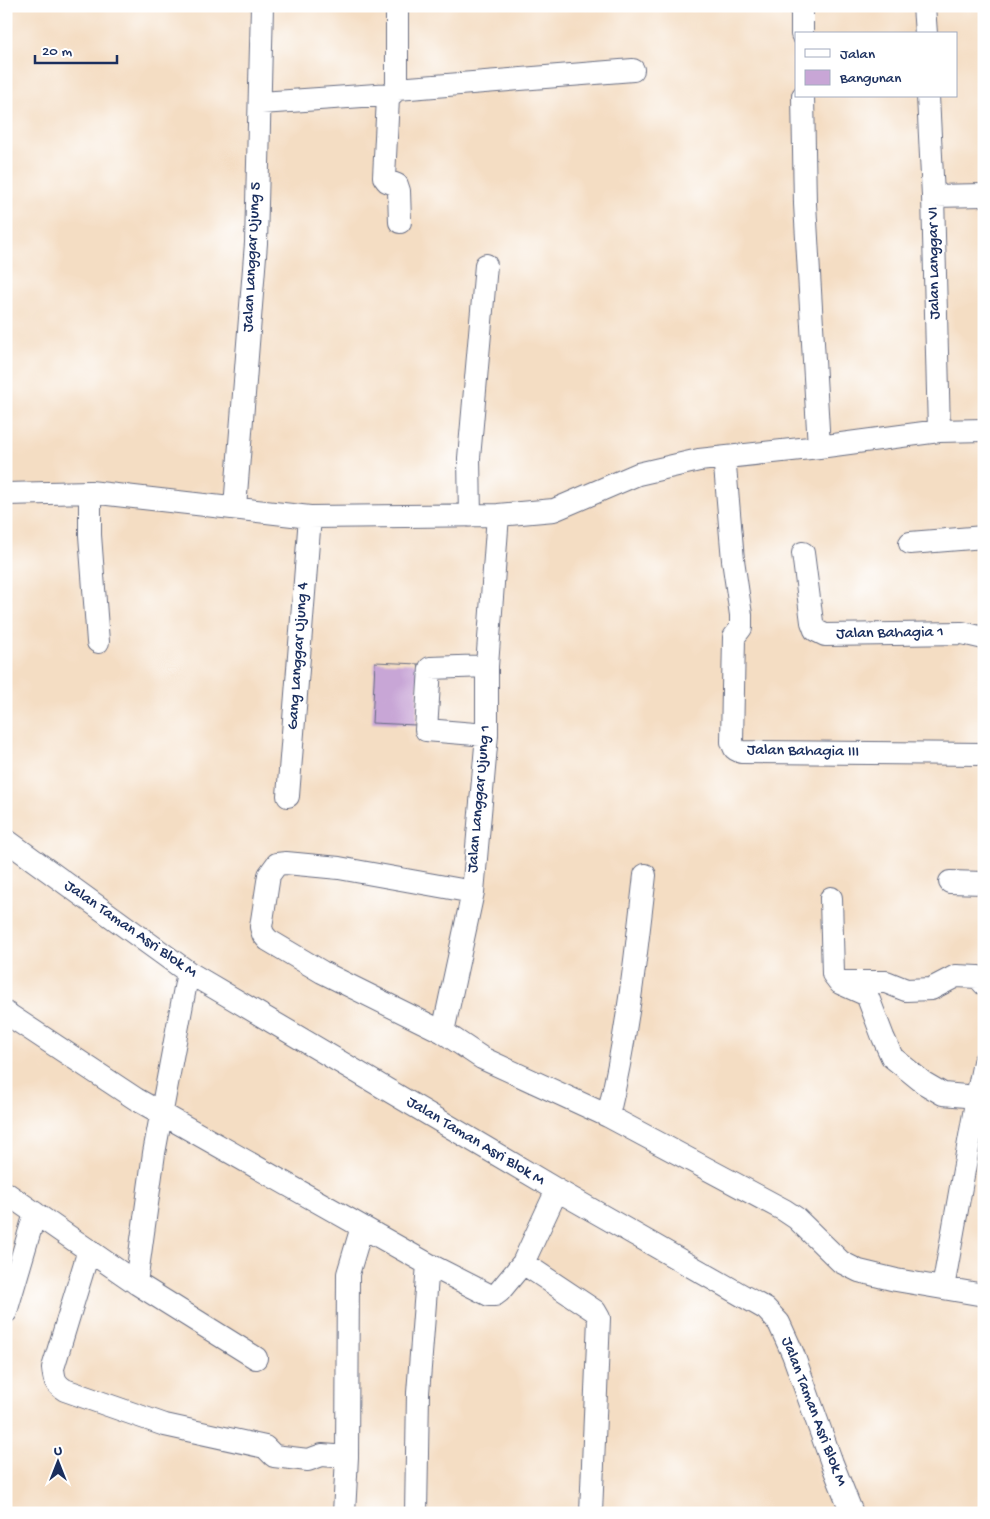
<svg xmlns="http://www.w3.org/2000/svg" width="990" height="1519" font-family="'Gochi Hand',sans-serif">
<style>
.building{fill:#c8a6d6}
.lines{fill:none;stroke-linecap:round;stroke-linejoin:round}
.street-casing{stroke:#676c81;stroke-width:24}
.street{stroke:#fff;stroke-width:22}
.labels{text-anchor:middle;dominant-baseline:central;stroke-width:4;stroke-linejoin:round;paint-order:stroke}
.street-label{font-size:16px;fill:#1b2f5e;stroke:#fff}
</style>
<rect width="100%" height="100%" fill="#fff"/>
<filter id="ink" filterUnits="userSpaceOnUse"><feTurbulence type="fractalNoise" baseFrequency=".02" numOctaves="2"/><feDisplacementMap in="SourceGraphic" scale="10" xChannelSelector="R" yChannelSelector="G"/><feConvolveMatrix kernelMatrix="1 2 1 2 8 2 1 2 1" color-interpolation-filters="sRGB"/></filter>
<filter id="wash" filterUnits="userSpaceOnUse"><feTurbulence type="fractalNoise" baseFrequency=".0096" numOctaves="4" result="noise"/><feDisplacementMap in="SourceGraphic" scale="20" xChannelSelector="R" yChannelSelector="G"/><feGaussianBlur stdDeviation="1.12" result="paint"/><feColorMatrix in="noise" values="0 0 0 0 0 0 0 0 0 0 0 0 0 0 0 0 0 1.4 0 .05"/><feComposite in="paint" operator="in"/></filter>
<g filter="url(#wash)">
<rect width="100%" height="100%" fill="#f4ddc3"/>
<g id="blocks">
<!-- building -->
<path class="building" d="M375 662 419 664 416 725 372 723Z"/>
</g>
</g>
<g filter="url(#ink)">
<use href="#blocks" fill-opacity="0" stroke="#676c81" stroke-width="1"/>
<g class="lines">
<!-- street casing -->
<g class="street-casing">
<path id="street" d="M397 6V89L388 98 384 177 387 181 397 185 399 191 400 222
M802 6V34
M924 6 926 34
M397 89 633 70
M803 96 805 204 819 447
M928 96 933 196 939 431
M261 103 391 94
M933 196 984 195
M726 458 725 466 733 560 741 615V628L734 637 732 742 735 749 741 752 984 754
M90 492V535L98 642
M6 494 90 492 310 517 498 515 554 510 638 474 699 460 819 447 939 431 984 430
M235 507 256 243 262 6
M470 516 469 458 486 265
M910 543 984 537
M803 553 812 622 815 630 825 635 962 633 984 638
M487 735 426 730 430 668 487 666
M288 796 310 517
M6 840 188 972 557 1190 766 1309 779 1323 793 1354 832 1463 852 1513
M950 882 984 883
M473 892 339 868 286 863 277 864 269 875 261 927 263 934 268 940 322 972 443 1032 482 1058 608 1116 784 1210 796 1218 841 1262 859 1271 896 1280 984 1295
M831 898 833 974 840 983 867 995 883 1037 892 1057 924 1083 943 1094 977 1097 943 1288
M844 982H886L906 990 931 989 956 976 978 977 984 984
M6 1013 136 1099 428 1264 489 1295H495L499 1292 523 1263 557 1190
M443 1032 473 892 487 735V666L498 515
M977 1097 984 1062
M608 1116C627 1037 636 956 645 875
M6 1193 136 1283 256 1358
M89 1250 53 1368C54 1379 55 1384 65 1390L165 1425 265 1447 274 1456 308 1460 322 1455 347 1457
M523 1263 595 1311 599 1318 591 1513
M136 1283 154 1153 188 972
M6 1312 35 1213
M344 1513 347 1457 348 1274 362 1227
M416 1513 418 1393 428 1264"/>
</g>
<!-- street -->
<use href="#street" class="street"/>
</g>
</g>
<g class="labels">
<!-- street labels -->
<g class="street-label">
<text transform="translate(253 257) rotate(-87)">Jalan Langgar Ujung 5</text>
<text transform="translate(935 263) rotate(-91)">Jalan Langgar VI</text>
<text transform="translate(890 634) rotate(-1)">Jalan Bahagia 1</text>
<text transform="translate(299 656) rotate(-86)">Gang Langgar Ujung 4</text>
<text transform="translate(803 752) rotate(1)">Jalan Bahagia III</text>
<text transform="translate(480 799) rotate(-85)">Jalan Langgar Ujung 1</text>
<text transform="translate(130 930) rotate(35)">Jalan Taman Asri Blok M</text>
<text transform="translate(475 1142) rotate(31)">Jalan Taman Asri Blok M</text>
<text transform="translate(813 1412) rotate(69)">Jalan Taman Asri Blok M</text>
</g>
</g>
<!-- margin -->
<rect width="990" height="1519" fill="none" stroke="#fff" stroke-width="25"/>
<!-- legend -->
<rect x="795" y="32" width="162" height="65" fill="#ffffff" stroke="#a4acbf"/>
<rect x="805" y="49" width="25" height="8" fill="#ffffff" stroke="#a4acbf"/>
<text x="840" y="58" font-size="15" fill="#1b2f5e">Jalan</text>
<rect x="805" y="70" width="25" height="15" fill="#c8a6d6" stroke="#a4acbf"/>
<text x="840" y="82" font-size="15" fill="#1b2f5e">Bangunan</text>
<!-- north arrow -->
<g transform="translate(58 1462)" stroke="#ffffff" stroke-width="4" paint-order="stroke">
<path d="M0-4L9 19L0 12L-9 19Z" fill="#1b2f5e"/>
<text y="-8" font-size="14" font-weight="bold" text-anchor="middle" fill="#1b2f5e">U</text>
</g>
<!-- scale -->
<path d="M35 55v8h82v-8" fill="none" stroke="#1b2f5e" stroke-width="2.5"/>
<text x="42" y="55" font-size="15" fill="#1b2f5e" stroke="#ffffff" stroke-width="4" paint-order="stroke">20 m</text>
</svg>
